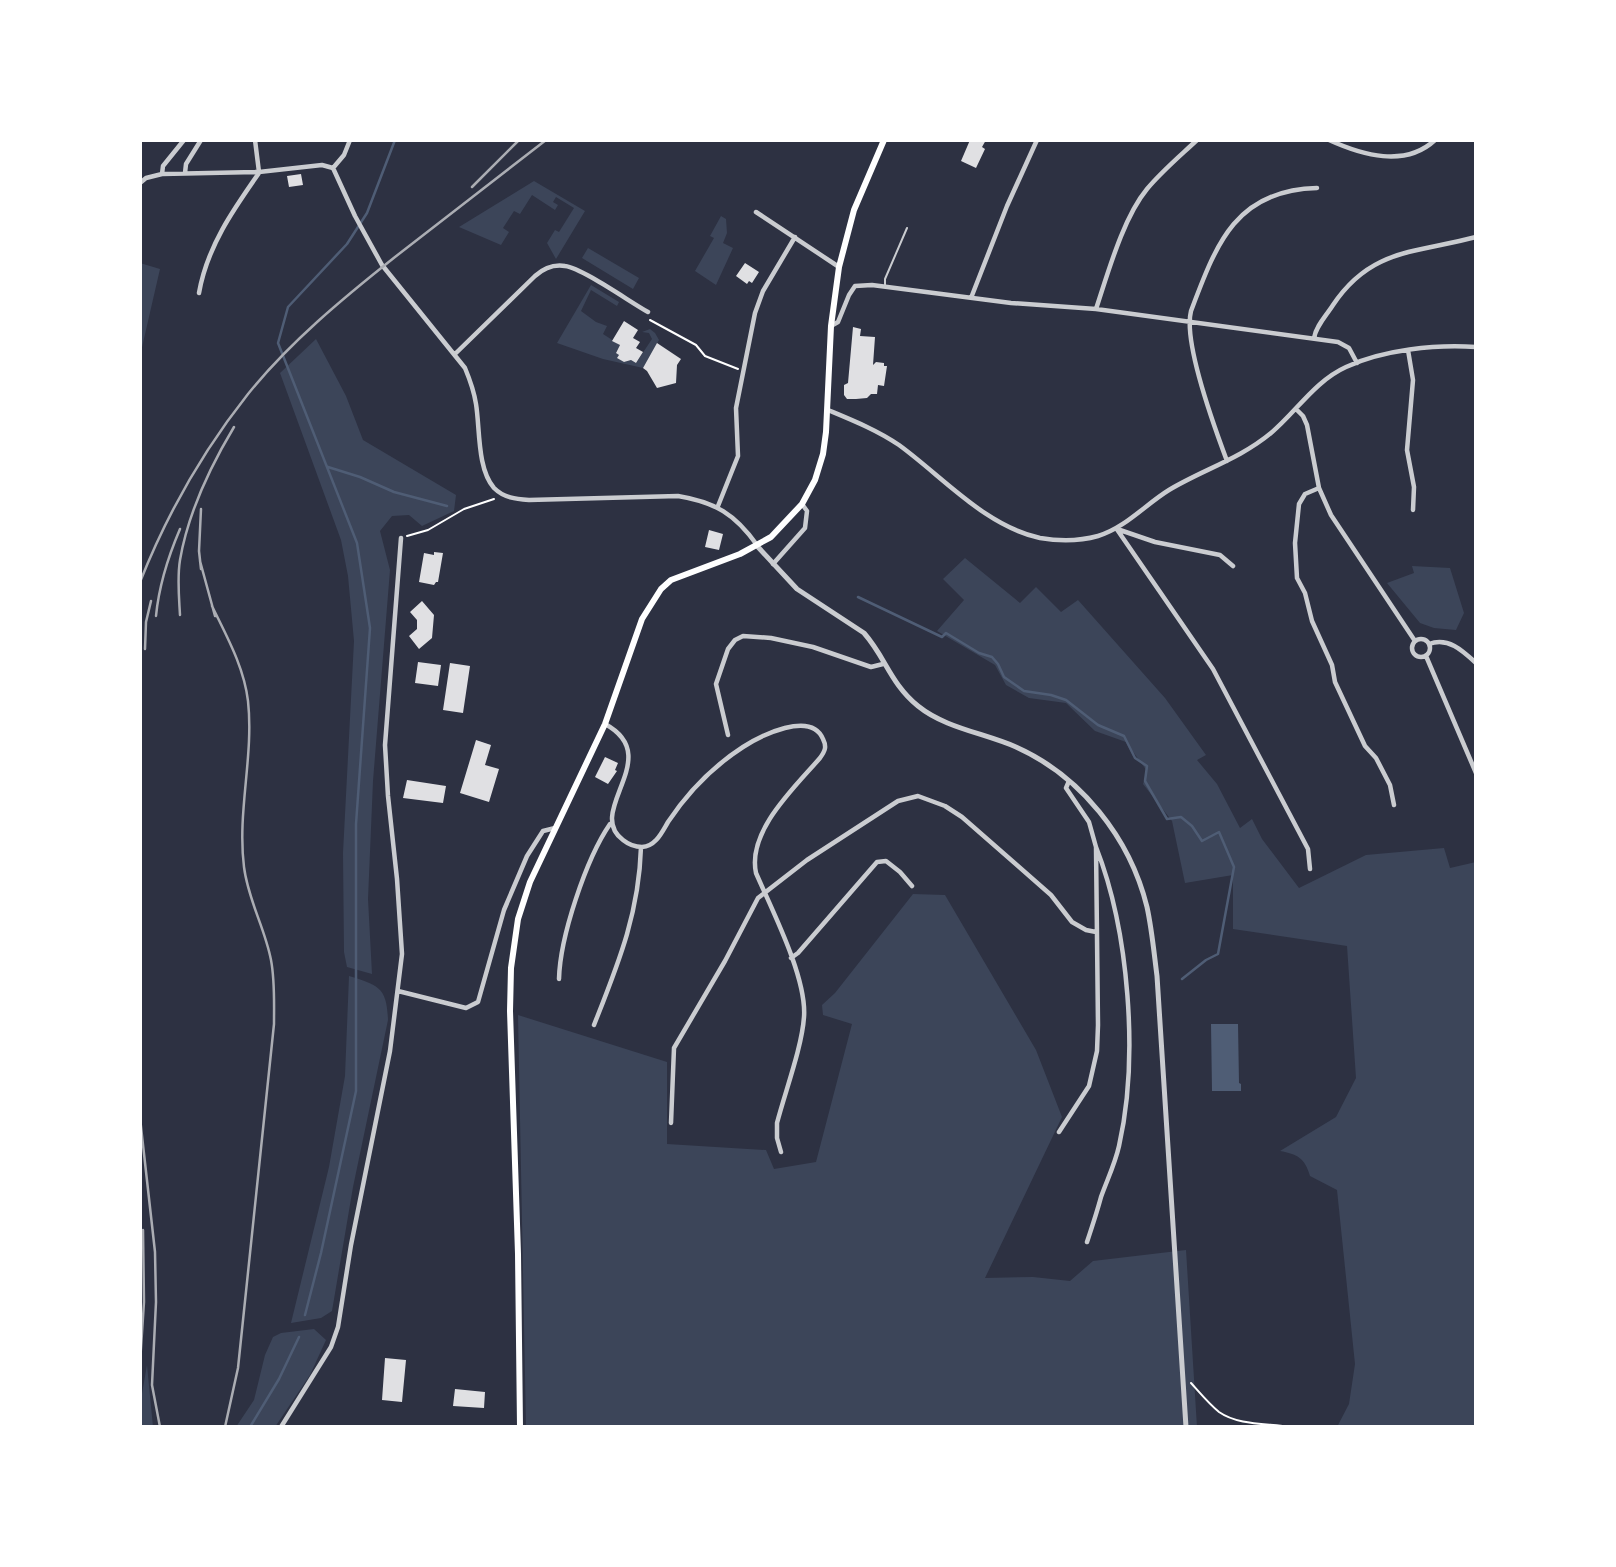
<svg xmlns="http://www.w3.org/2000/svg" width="1616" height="1567" font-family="Merriweather,serif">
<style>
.green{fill:#3c4559}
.water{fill:#4f5d75}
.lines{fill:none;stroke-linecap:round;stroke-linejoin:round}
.stream{stroke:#4f5d75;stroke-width:2.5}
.building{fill:#e0e0e3}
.path{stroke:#fff;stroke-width:2}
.service{stroke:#caccd0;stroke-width:2}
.minor{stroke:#caccd0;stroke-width:4.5}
.tertiary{stroke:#caccd0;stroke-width:5}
.secondary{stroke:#fff;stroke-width:6}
.rail{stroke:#abadb3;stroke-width:2.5}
</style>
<rect width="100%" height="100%" fill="#2d3142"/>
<!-- green -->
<path class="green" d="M534 181 585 211 556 259 547 243 555 230 559 232 574 208 556 197 553 202 558 205 555 210 532 195 520 214 514 211 503 228 509 232 501 245 459 227Z
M721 216 726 219 727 233 723 243 733 248 716 285 695 271 714 238 710 236Z
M588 248 639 278 633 289 582 258Z
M140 263 160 269 140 356Z
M591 285 619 302 617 306 591 290 581 311 596 322 607 326 603 334 620 345 616 352 619 355 618 358 624 362 631 360 636 363 652 339 649 333 642 332 650 329 655 333 659 340 643 368 603 359 557 343Z
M316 339 346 396 363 440 456 495 454 511 422 526 409 515 392 516 380 531 390 570 373 781 368 899 372 974 347 967 344 952 343 853 354 641 348 576 341 540 280 373Z
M965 558 1020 603 1036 587 1061 612 1078 600 1165 698 1206 755 1197 760 1217 784 1240 828 1252 819 1262 839 1299 888 1366 855 1444 848 1450 868 1476 862V1427H1337L1349 1404 1355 1364 1337 1190 1310 1176C1305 1158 1297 1154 1280 1151L1336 1117 1356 1078 1347 946 1233 929V875L1185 883 1172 821 1143 784 1147 771 1126 742 1095 731 1066 703 1029 698 1006 685 995 665 937 631 964 600 943 579Z
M1412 566 1450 568 1464 613 1456 630 1434 628 1420 623 1387 583 1414 573Z
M913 894 945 895 1036 1050 1062 1117 985 1278 1033 1277 1070 1281 1093 1261 1186 1250 1197 1427H526L518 1015 667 1062V1144L766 1150 774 1169 816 1162 852 1024 823 1015 822 1005 835 993Z
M349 976C378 985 387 987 388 1020L353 1187 332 1311 321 1318 291 1323 329 1167 345 1076Z
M314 1329 326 1340 310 1375 275 1427H236L254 1400 265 1355 273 1337 281 1333Z
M147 1365 153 1427H140V1405Z"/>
<!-- water -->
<path class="water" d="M1211 1024H1238L1239 1083 1241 1084V1091H1212Z"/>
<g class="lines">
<!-- stream -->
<path class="stream" d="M328 467 360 477 394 492 447 506
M858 597 942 637 946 633 979 653 992 657 998 664 1004 677 1024 691 1051 695 1066 700 1098 725 1124 736 1135 758 1147 766 1145 781 1167 819 1181 817 1192 826 1202 841 1219 832 1234 867 1218 954 1206 960 1182 979
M305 1315 321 1253 356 1091V824L370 628 357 543 278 343 288 307 347 244 367 213 395 140
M250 1427 279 1379 299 1337"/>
</g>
<!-- building -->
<path class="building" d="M970 140H986L982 147 985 149 976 168 961 161Z
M301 174 303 185 289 187 287 176Z
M745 263 759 272 752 283 749 281 747 284 736 276Z
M624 321 638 330 633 338 640 342 636 348 643 352 636 363 631 360 624 362 617 358 619 355 616 353 620 345 612 341Z
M853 327 861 329 860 336 875 337 873 365 876 362 884 363V366H887L884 386 878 385 877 394H871L867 398 856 399H847L844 395V385L848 383Z
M657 343 681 359 677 365 676 383 657 388 647 371 643 368Z
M709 530 723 534 719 550 705 547Z
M434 552 443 553 438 582H436L434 585 419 582 424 553 434 555Z
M422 601 434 615 432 638 419 649 409 636 417 629V620L410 612Z
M418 662 441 665 438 686 415 683Z
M450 663 470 666 463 713 443 710Z
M476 740 491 745 485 765 499 769 489 802 460 793Z
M605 757 618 763 615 770 617 771 608 784 595 777Z
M407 780 446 786 443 803 403 798Z
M385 1358 406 1360 402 1402 382 1400Z
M455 1389 485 1392 484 1408 453 1406Z"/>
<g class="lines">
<!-- path -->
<path class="path" d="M650 320 696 345 705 356 738 369
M407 536 428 530 464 509 494 499
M1191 1383C1200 1393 1209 1404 1219 1412 1239 1426 1269 1423 1291 1427"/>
<!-- service -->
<path class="service" d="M885 286V279L907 228"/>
<!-- minor -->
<path class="minor" d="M255 140 259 172
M1329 140C1362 155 1405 168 1435 140
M333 168 344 155 350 140
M185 173 186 164 201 140
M162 174 163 166 184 140
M140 183 146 178 162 174 259 172 322 165 333 168 355 216 382 265 465 368C470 380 474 391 476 404 480 428 477 469 494 488 504 498 516 499 529 500L678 496C715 502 735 514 757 545
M756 212 839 267
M199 293C207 247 233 210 259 173
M971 298 1007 206 1037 140
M1096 309C1108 273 1123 218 1147 189 1162 171 1180 156 1197 140
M831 326 838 322 849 295 855 286 872 285 1011 303 1096 309 1338 342 1349 348 1357 363
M1314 338C1316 326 1326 316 1333 305 1371 248 1416 253 1476 237
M1408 350 1413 380 1407 450 1414 487 1413 510
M455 354 535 276C544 268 553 264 565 266 582 268 630 302 648 312
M1296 409 1303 416 1307 425 1319 488 1331 515 1415 641
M828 410C852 420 877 430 899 445 943 477 985 526 1040 538 1058 541 1080 541 1098 536 1125 528 1146 504 1169 490 1202 470 1240 459 1271 433 1296 412 1315 381 1346 367 1382 350 1436 344 1476 347
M1227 461C1215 429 1183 342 1191 311 1216 245 1235 190 1317 188
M1319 488 1305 494 1299 504 1295 543 1297 578 1305 593 1312 621 1332 665 1335 682 1365 746 1376 758 1390 785 1394 805
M718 506 738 456 736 408 755 313 763 291 795 237
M1116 528 1213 669 1308 849 1310 869
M1117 529 1155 542 1220 555 1233 566
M773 564 805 528 807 511 802 504
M1412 648a9 9 0 1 1 18 0a9 9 0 1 1-18 0Z
M1429 644C1448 637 1462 650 1476 663
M1426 656 1476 773
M605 724C666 757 584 811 623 840 628 844 636 847 642 847 656 846 662 832 668 822 688 792 712 767 743 747 760 736 811 710 823 739 827 747 825 751 820 758 795 787 747 831 756 873 772 910 807 978 804 1017 802 1047 785 1092 777 1123V1138L781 1152
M728 735 716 684 728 649 735 640 743 636 771 638 813 647 871 667 883 664
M791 958 798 953 877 862 886 861 900 872 912 886
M559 979C560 937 586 859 610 824
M398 991 466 1008 478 1002 504 910 527 856 543 831 555 828
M594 1025C618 964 639 914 641 847
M671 1123 674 1048 725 961 758 898 807 860 898 801 918 796 945 806 962 817 1051 895 1072 922 1086 930 1096 932
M1059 1132 1089 1086 1097 1051 1098 1025 1096 847 1089 822 1066 788 1069 781
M1087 1242C1092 1227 1097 1212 1101 1197 1107 1180 1115 1164 1119 1146 1139 1058 1129 931 1096 847
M281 1427 331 1347 338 1327 351 1245 390 1051 402 954 397 879 388 796 385 745 401 538"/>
<!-- tertiary -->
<path class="tertiary" d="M758 547 797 589 864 633C886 658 890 683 918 706 945 728 984 733 1016 747 1081 776 1130 838 1147 907 1152 930 1154 953 1157 976L1186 1427"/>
<!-- secondary -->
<path class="secondary" d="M520 1427 518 1254 510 1011 511 968 518 919 530 882 605 724 642 619 661 589 671 580 740 554 771 537 802 504 815 480 823 454 826 432 831 326 839 267 854 210 884 140"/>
<!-- rail -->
<path class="rail" d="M472 187 519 140
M201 509 199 551 201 569
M200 561 215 616
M140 582C167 514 202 452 248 394 290 342 342 299 395 257 445 218 496 179 546 140
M212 606C227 637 244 667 248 701 254 756 237 812 244 867 248 900 265 928 271 960 275 981 274 1002 274 1024L238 1368 225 1427
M180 615C179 597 177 578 180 560 188 513 210 467 234 427
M156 616C159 585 168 557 180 529
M145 649 146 622 151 601
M140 1118 155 1252 156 1302 152 1385 160 1427
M140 1363 144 1302 143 1230"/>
</g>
<!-- border -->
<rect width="1616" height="1567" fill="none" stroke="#ffffff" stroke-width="284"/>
</svg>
